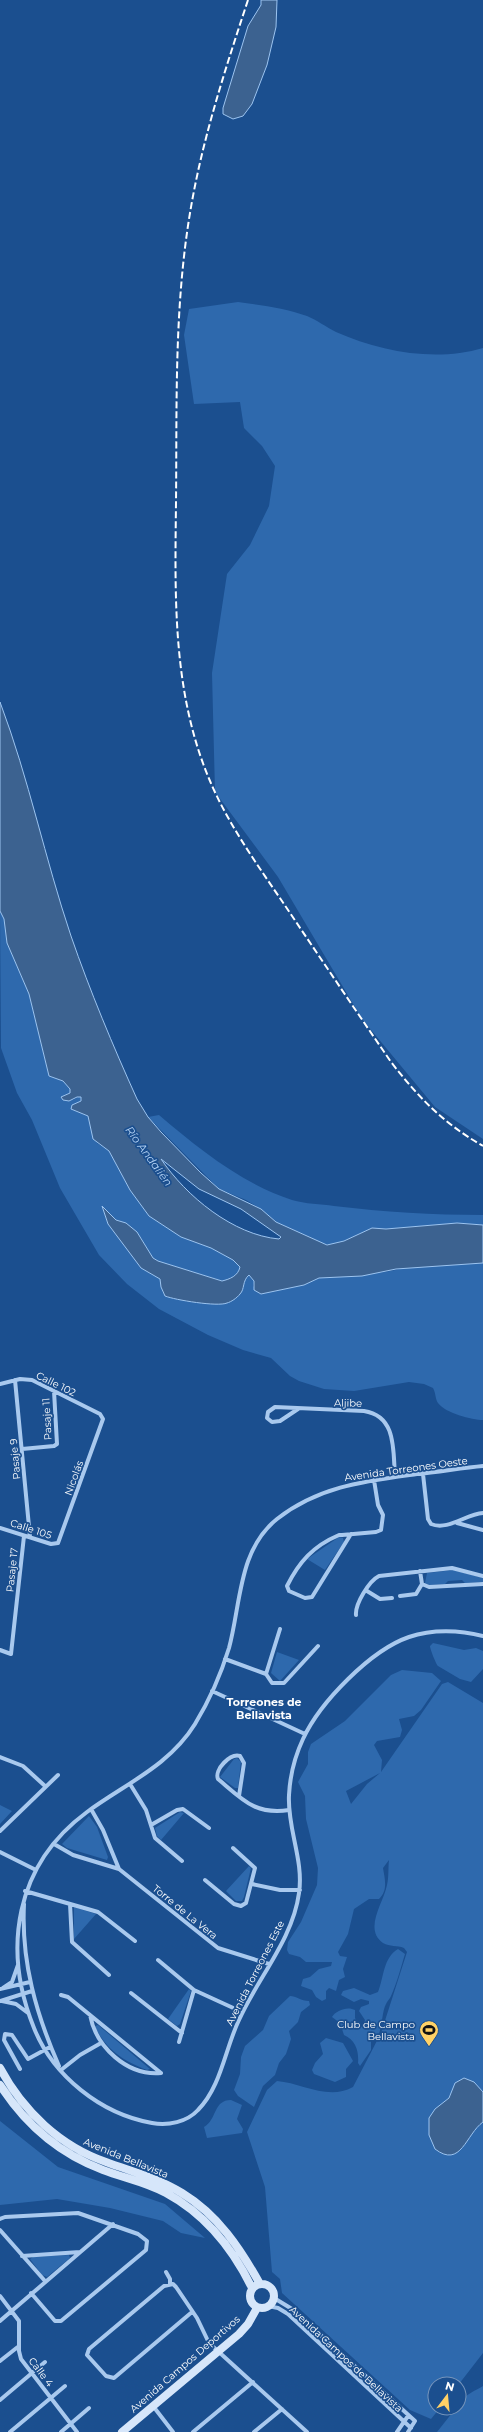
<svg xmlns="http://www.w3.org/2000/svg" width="483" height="2432" font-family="Montserrat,sans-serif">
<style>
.green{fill:#2e69ad;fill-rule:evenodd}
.water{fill:#3c6290;stroke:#9cc4f0;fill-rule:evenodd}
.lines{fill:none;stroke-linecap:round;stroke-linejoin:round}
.street{stroke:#a9c9ee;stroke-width:4}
.secondary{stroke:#d6e6fa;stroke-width:8}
.rail{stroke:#fff;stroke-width:2;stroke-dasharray:7 3;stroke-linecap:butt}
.labels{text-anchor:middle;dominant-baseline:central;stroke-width:3.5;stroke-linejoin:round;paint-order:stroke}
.street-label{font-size:10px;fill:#fff;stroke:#1b4f8f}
.poi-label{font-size:10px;fill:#fff;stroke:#1b4f8f;text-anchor:end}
.water-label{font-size:11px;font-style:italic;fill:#b5d3f5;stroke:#1b4f8f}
.neighbourhood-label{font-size:11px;font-weight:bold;fill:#fff;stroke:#1b4f8f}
</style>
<rect width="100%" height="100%" fill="#1b4f8f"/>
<!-- green -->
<path class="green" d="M238 302C261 305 285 308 307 316 317 320 326 327 336 332 381 352 436 362 483 348V1139L435 1107 362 1019 278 877 215 792 212 673 227 574 250 545 269 506 275 466 262 446 244 428 240 402 194 404 184 335 189 309Z
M0 911 4 919 7 943 29 994 49 1076 63 1081 71 1089 70 1093 64 1096 73 1100 80 1096 81 1097 79 1112 88 1116 97 1143 109 1151 130 1190 149 1216 181 1237 211 1248 233 1260 240 1267C238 1276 231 1279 223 1281L158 1261 153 1258 141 1238 126 1223 116 1220 102 1206 108 1224 141 1268 160 1279 163 1293 185 1301 220 1304 243 1288 245 1278 249 1275 254 1281 253 1286 261 1294 304 1285 319 1278 385 1272 411 1267 483 1263V1420C472 1420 445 1413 438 1403 435 1399 436 1393 433 1388L424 1384 409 1382 354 1391 324 1389 299 1381 290 1376 271 1358 243 1350 208 1335 159 1309 127 1284 99 1255 60 1188 32 1120 17 1093 1 1048Z
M159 1115C198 1148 242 1184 292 1200 305 1204 321 1204 334 1206 384 1212 433 1215 483 1215V1225L457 1223 386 1229 372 1228 335 1245 319 1243 310 1237 276 1222 261 1209 246 1200 219 1189 148 1117Z
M339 1537 343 1538 344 1542 325 1570 307 1559Z
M454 1570 483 1578V1582L465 1583 462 1580 448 1581 445 1584 429 1585 425 1583 427 1573Z
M433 1643 464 1650 476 1648 483 1651V1669L471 1682 460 1679 438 1666C436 1664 430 1649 430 1646Z
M277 1652 299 1660 280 1681 271 1673Z
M402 1670 432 1673 441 1681 421 1710 414 1716 399 1719 402 1730 400 1737 377 1741 374 1745 382 1760 381 1772 442 1684 448 1682 483 1703V2353L459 2384H435V2408H440L431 2419 410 2410 282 2293 280 2279 272 2272 265 2187 247 2132 267 2090 277 2081C302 2083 328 2101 353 2087L381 2033 407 1952 404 1948C397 1945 390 1947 383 1943 363 1929 384 1902 387 1885 389 1877 388 1868 389 1860L383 1868C385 1880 388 1890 379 1899H369L354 1909 348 1934 338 1952 340 1956 347 1957 343 1969 345 1977 339 1980 336 1991 329 1988 326 1991V1999L322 2001 316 1997 312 1990 301 1986 303 1979 310 1977 319 1969 331 1966 332 1962H306L300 1957 289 1954 287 1950 288 1942 301 1922 317 1885 318 1868 306 1819 305 1796 298 1782 308 1764V1752L311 1744 345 1721 391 1675ZM380 1773 367 1784 351 1804 346 1791Z
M237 1758 241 1762 238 1788H235L220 1777 234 1759Z
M0 1805 12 1811 0 1824Z
M180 1812 184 1813 161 1840 157 1836 155 1828Z
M89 1816 97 1827 108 1857 107 1860 67 1848 62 1844Z
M249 1866 251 1868 244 1897 242 1901H236L226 1891Z
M74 1907 96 1914 74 1939Z
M398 1949 405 1954C401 1967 397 1983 391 1996 390 1999 387 2001 386 2004 382 2011 382 2029 378 2036L371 2039V2050L360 2066 358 2063C359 2052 356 2040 344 2035L340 2023 332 2017C336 2010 348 2006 355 2010V2018L359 2026 363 2027 365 2020 359 2011 361 2007 369 2004V2001L361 1999 354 2002 341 1995 343 1991 354 1988 370 1995 378 1992C384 1977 383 1958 398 1949Z
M189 1989 191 1991 180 2024 177 2026 168 2019Z
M290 1996C296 1996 301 2001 309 2001L310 2005 301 2012 298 2022 289 2031 291 2039 286 2054 279 2063 275 2075 263 2086 254 2107 238 2096 234 2090 240 2074 241 2057 245 2046 263 2030 269 2016Z
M98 2025 150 2069 147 2070C124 2061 108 2051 96 2029L95 2026Z
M326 2038 343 2043 353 2061 346 2069V2077L335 2082 314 2074 312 2070 315 2063 323 2054 320 2043Z
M231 2100 242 2105 237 2119 243 2129 242 2133 207 2138 204 2127C217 2120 213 2100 231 2100Z
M0 2121 58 2167 165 2204 205 2238 181 2233 163 2221 110 2208 57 2199 0 2205Z
M69 2255 70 2258 47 2277 42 2275 30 2259 33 2257Z
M483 2386V2432H437L456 2408H459C459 2397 475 2391 483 2386Z"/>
<!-- water -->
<path class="water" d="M261 0H277L276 27 267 65 252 104 243 116 233 119 223 114V108L248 26 261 5Z
M0 702C29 779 45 859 71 936 90 991 113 1046 137 1099L148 1117 161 1132 201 1173 219 1189 261 1209 276 1222 327 1245 344 1241 372 1228 386 1229 457 1223 483 1225V1263L396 1269 362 1276 319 1278 304 1285 261 1294 254 1290V1281L249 1275C242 1281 245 1289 240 1294 237 1298 231 1302 227 1303 218 1307 175 1300 165 1296L161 1287 160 1279 141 1268 108 1224 102 1206 116 1220 126 1223 137 1232 153 1258 158 1261 222 1281C230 1279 238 1276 240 1267L233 1260 211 1248 181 1237 149 1216 130 1190 109 1151 93 1139 88 1116 71 1109 72 1105 81 1101V1097H77L69 1101 63 1100 61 1097 70 1093V1089L63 1081 49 1076 29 994 7 943 4 919 0 911ZM161 1159 199 1189 241 1209 281 1237 279 1239C233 1235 186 1196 161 1159Z
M464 2078 474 2082 483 2092V2122C466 2134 461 2169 435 2149L429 2135V2118L435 2109 449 2098 455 2083Z"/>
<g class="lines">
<!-- street -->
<path class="street" d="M15 1380 30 1537
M0 1384 20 1379 32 1380 100 1414 103 1419 58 1543 51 1544 0 1528
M298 1409 280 1421 272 1422 267 1418 268 1412 275 1407 364 1411C397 1416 393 1451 395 1477
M22 1449 54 1446 57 1444 54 1391
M483 1466C461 1468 439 1472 417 1474 366 1481 319 1486 277 1519 238 1550 241 1604 229 1648 221 1674 209 1701 195 1724 169 1766 125 1784 87 1812 15 1865 2 1949 34 2028 53 2076 101 2114 152 2123 168 2126 187 2122 198 2110 221 2087 225 2049 239 2020 257 1979 293 1939 299 1893 304 1860 287 1828 289 1795 290 1776 295 1756 303 1739 320 1702 371 1650 409 1637 432 1629 460 1630 483 1636
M423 1474 428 1519 431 1524C448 1531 466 1514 483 1513
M457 1523 483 1530
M351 1534 312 1597 305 1598 289 1591 287 1586C299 1562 313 1546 339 1535H342L376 1532 381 1530 383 1515 378 1505 374 1480
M422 1584 429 1587 483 1584
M367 1591 380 1599 392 1598
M400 1596 416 1594 422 1584 420 1571
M356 1615C355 1604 369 1581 379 1576L452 1568 483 1576
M280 1629 266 1674 272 1683H284L318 1646
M0 1650 11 1654 24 1536
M225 1659 266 1674
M212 1691 305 1734
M0 1757 23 1766 45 1786
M130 1784 146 1810 155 1838 182 1861
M239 1796 244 1763 240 1756C230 1753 214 1770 218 1779 243 1800 255 1815 289 1810
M91 1809 103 1830 119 1869
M151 1825 177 1810 183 1809 209 1828
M0 1831 58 1775
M54 1844 73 1855 119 1869 218 1948 269 1964
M0 1852 36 1870
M205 1880 234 1904 241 1906 246 1903 255 1868 233 1848
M252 1884 280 1890H300
M25 1891 98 1912 135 1941
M24 1904C21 1961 36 2014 59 2066
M70 1904 72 1942 109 1975
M158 1960 194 1990 242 2012
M3 1988 12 1982 18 1965
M0 1989 30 1982
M131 1993 182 2033
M61 1995 68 1997 161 2073
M0 2001 32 1991
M2 2001 16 2004 28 2013
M90 2015C96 2047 127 2076 161 2073
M179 2042 194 1990
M20 2069 4 2040 5 2034 12 2035 28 2059 50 2047
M61 2070 80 2055 101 2043
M0 2219 5 2217 78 2213 138 2234 147 2241 146 2250 61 2321H55L31 2293
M0 2230 45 2281
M22 2256 80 2252
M166 2272 170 2279V2284
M0 2296 19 2321V2351L21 2359 77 2432
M274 2298 292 2309 415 2421 408 2432
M268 2306 278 2308 288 2314 411 2428
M192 2312 114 2378 106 2376 87 2355 89 2349 164 2286 173 2284 176 2287 197 2318 209 2343 307 2432
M0 2321 113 2224
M0 2361 19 2346
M0 2400 45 2362
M153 2406 173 2432
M10 2432 65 2386
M61 2432 89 2408
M193 2432 253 2382
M254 2432 282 2409
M397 2432 408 2416"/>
<!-- secondary -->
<path class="secondary" d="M0 2068C23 2111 60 2146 106 2162 133 2172 158 2178 182 2193 218 2215 240 2248 260 2284
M0 2085C25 2124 60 2154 103 2170 124 2178 146 2182 166 2193 205 2214 233 2249 252 2288
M250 2296a12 12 0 1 1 24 0a12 12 0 1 1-24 0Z
M122 2432 239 2334 248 2324 257 2308"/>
<!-- rail -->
<path class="rail" d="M248 0C225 70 202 140 190 213 174 309 177 406 176 502 175 596 172 692 210 781 229 826 259 867 286 907 321 959 356 1011 391 1062 419 1098 443 1123 483 1146"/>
</g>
<!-- icons -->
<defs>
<g id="stadium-pin" transform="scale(1)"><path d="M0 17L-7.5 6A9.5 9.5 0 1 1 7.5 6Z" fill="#ffd166" stroke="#1b4f8f"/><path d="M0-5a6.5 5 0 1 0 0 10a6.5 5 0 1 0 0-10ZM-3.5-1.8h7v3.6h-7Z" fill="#111"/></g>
</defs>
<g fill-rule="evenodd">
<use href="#stadium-pin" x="429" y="2030"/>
</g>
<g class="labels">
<!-- street labels -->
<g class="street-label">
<text transform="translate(56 1384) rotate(26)">Calle 102</text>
<text transform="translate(348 1403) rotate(1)">Aljibe</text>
<text transform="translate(47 1419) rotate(-93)">Pasaje 11</text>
<text transform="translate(15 1459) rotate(-95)">Pasaje 9</text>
<text transform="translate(406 1469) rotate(-8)">Avenida Torreones Oeste</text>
<text transform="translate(74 1478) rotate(-70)">Nicolás</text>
<text transform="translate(31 1529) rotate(18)">Calle 105</text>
<text transform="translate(12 1570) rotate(-84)">Pasaje 17</text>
<text transform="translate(185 1912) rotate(39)">Torre de La Vera</text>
<text transform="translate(255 1973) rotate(-63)">Avenida Torreones Este</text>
<text transform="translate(126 2158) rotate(22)">Avenida Bellavista</text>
<text transform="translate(346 2359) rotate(43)">Avenida Campos de Bellavista</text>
<text transform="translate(185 2364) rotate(-41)">Avenida Campos Deportivos</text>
<text transform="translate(41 2372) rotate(53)">Calle 4</text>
</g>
<!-- poi labels -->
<g class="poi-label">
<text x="415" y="2024">Club de Campo<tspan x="415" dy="12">Bellavista</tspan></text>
</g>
<!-- water labels -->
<g class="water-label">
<text transform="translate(149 1156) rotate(54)">Río Andalién</text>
</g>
<!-- neighbourhood labels -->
<g class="neighbourhood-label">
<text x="264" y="1702">Torreones de<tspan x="264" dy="13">Bellavista</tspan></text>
</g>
</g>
<!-- north arrow -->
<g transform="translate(447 2396) rotate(16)"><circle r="19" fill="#1b4f8f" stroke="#7695bc"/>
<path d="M0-3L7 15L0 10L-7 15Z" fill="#ffd166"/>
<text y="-6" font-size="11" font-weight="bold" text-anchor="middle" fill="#ffffff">N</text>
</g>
</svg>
